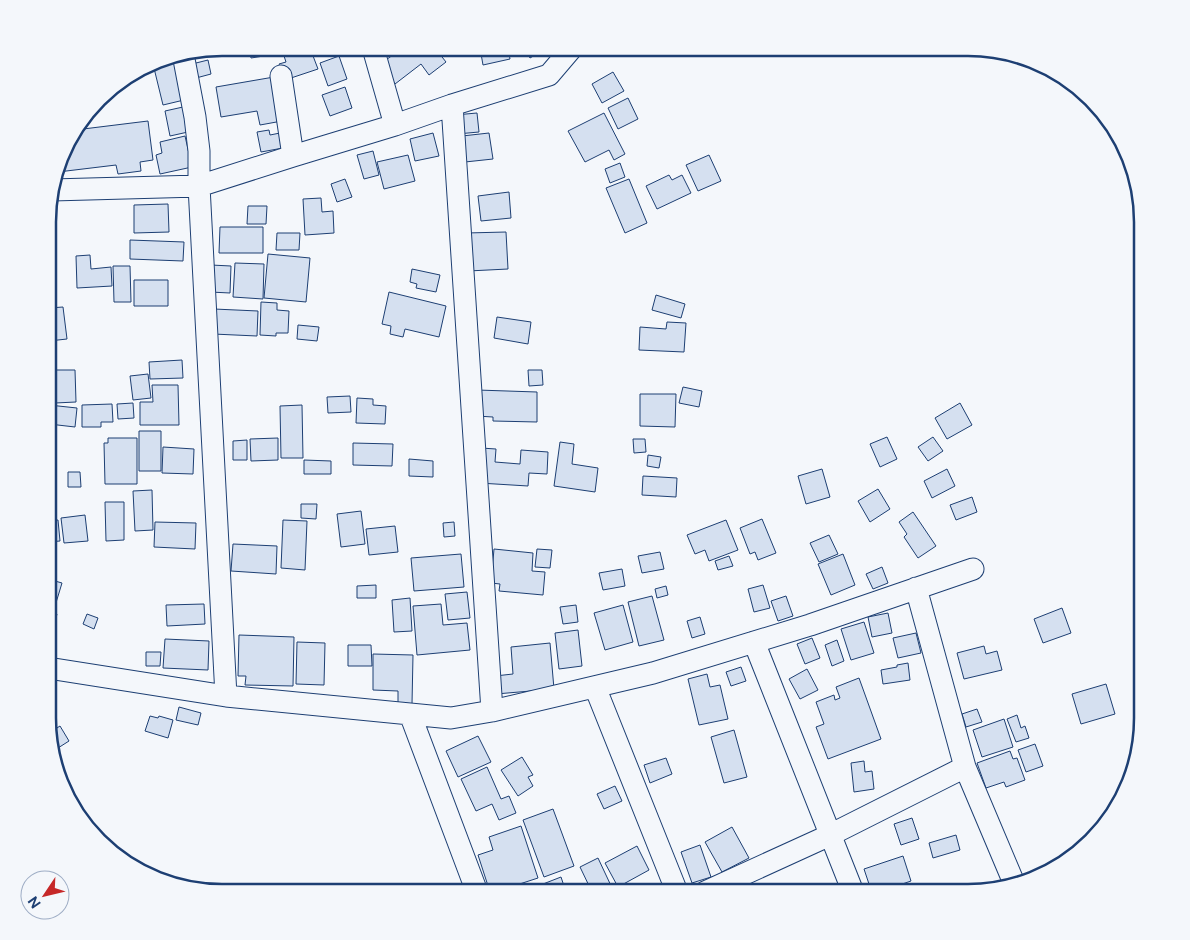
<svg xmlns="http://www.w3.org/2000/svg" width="1190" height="940" font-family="'Public Sans',sans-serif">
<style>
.building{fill:#d5e0f0;stroke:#1d3f73}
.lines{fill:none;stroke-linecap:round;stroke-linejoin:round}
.minor-casing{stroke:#1d3f73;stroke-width:23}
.minor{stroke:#f4f7fb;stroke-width:21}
.rim{fill:none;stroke:#1d3f73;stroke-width:2.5}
</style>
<rect width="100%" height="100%" fill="#f4f7fb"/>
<!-- building -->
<path class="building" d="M249 48H269L270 55 251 58Z
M299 48H310L318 69 285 80 279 64 286 62 283 53Z
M403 48H411L417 55 427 48H435L446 62 429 75 421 64 395 84 380 64Z
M480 48H508L510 59 483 65Z
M524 48H540L542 51 530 58Z
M173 56 184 100 163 105 153 64 165 57Z
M339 56 347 79 328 86 320 63Z
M208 60 211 74 196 78 192 64Z
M613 72 624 91 602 103 592 84Z
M274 77 282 121 260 125 257 111 221 117 216 87Z
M345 87 352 108 330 116 322 95Z
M628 98 638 119 618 129 608 108Z
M183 107 188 132 170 136 165 111Z
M477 113 479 132 457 134 455 115Z
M604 113 625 154 614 160 609 150 585 162 568 131Z
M148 121 153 160 140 162 141 171 118 174 116 165 58 172 71 135 75 130Z
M269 130 270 135 280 133 283 148 261 152 257 132Z
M433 133 439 156 415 161 410 139Z
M489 133 493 159 465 162 462 136Z
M185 136 192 167 160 174 156 155 162 153 160 142Z
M373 151 379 175 364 179 357 155Z
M408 155 415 181 384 189 377 162Z
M709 155 721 181 698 191 686 165Z
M620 163 625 177 610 183 605 169Z
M669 175 672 180 682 175 691 193 657 209 646 186Z
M345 179 352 197 337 202 331 184Z
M629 179 647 223 625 233 606 188Z
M509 192 511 218 481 221 478 196Z
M321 198 322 212 333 211 334 233 305 235 303 199Z
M168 204 169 232 134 233V205Z
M248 206H267L266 224H247Z
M220 227H263V253H219Z
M506 232 508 269 468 271 466 233Z
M277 233H300L299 250H276Z
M130 240 184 242 183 261 130 259Z
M268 254 310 258 306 302 264 298Z
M90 255 91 269 111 267 112 286 77 288 76 256Z
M235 263 264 264 263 299 233 297Z
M211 265 231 266 230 293 210 292Z
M113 266H130L131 302H114Z
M412 269 440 275 436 292 416 288 417 284 410 282Z
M134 280H168V306H134Z
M389 292 446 306 439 337 405 329 403 337 390 334 391 326 382 324Z
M656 295 685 304 681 318 652 310Z
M261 302 277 303V310L289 311 288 333H276V336L260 335Z
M63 307 67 339 49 341V321H50L49 308Z
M214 309 258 311 257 336 213 334Z
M497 317 531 322 528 344 494 338Z
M667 322 686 323 684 352 639 350 640 327 666 329Z
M298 325 319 327 317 341 297 339Z
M182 360 183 378 150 379 149 362Z
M54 370H75L76 402 55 403Z
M528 370H542L543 385 529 386Z
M148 374 151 398 133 400 130 376Z
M152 385H178L179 425H140V402H153Z
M683 387 702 391 699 407 679 403Z
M477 390 537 392V422L493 421V417L476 416Z
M640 394H676L675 427 640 426Z
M350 396 351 412 328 413 327 397Z
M357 398 373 399V405L386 406 385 424 356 423Z
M133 403 134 418 118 419 117 404Z
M960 403 972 425 947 439 935 418Z
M112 404 113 422H101V427H82V405Z
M49 405 77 408 75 427 49 424Z
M302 405 303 458H281L280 406Z
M139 431H161V471H139Z
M887 437 897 459 880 467 870 444Z
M933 437 943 451 928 461 918 447Z
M108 438H137V484H105L104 443H108Z
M278 438V460L251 461 250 439Z
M633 439H645L646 452 634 453Z
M247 440V460H233V441Z
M560 442 574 444 572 464 598 468 595 492 554 486Z
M353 443 393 444 392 466 353 465Z
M163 447 194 449 193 474 162 473Z
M481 448 496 449 495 462 520 464 521 450 548 452 547 474 529 473 528 486 479 483Z
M648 455 661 457 659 468 647 466Z
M409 459 433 461V477L409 476Z
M304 460 331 461V474H304Z
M822 469 830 497 806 504 798 476Z
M947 469 955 486 932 498 924 481Z
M68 472H80L81 487H68Z
M643 476 677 478 676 497 642 495Z
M878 489 890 509 870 522 858 501Z
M152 490 153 530 135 531 133 491Z
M972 497 977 512 956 520 950 505Z
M105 502H124V540L106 541Z
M301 504H317L316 519 301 518Z
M361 511 365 544 341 547 337 514Z
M913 512 936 546 918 558 904 537 907 534 899 522Z
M85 515 88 541 64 543 61 518Z
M762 519 776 553 758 560 755 552 750 554 740 528Z
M58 520 60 541 48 542V521Z
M283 520 307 521 305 570 281 568Z
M726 520 738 550 709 561 705 550 695 554 687 535Z
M155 522 196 523 195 549 154 547Z
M454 522 455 536 444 537 443 523Z
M395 526 398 552 369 555 366 529Z
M829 535 838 554 819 562 810 543Z
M233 544 277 546 276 574 231 571Z
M494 549 533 553 532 571 545 572 543 595 499 591 500 584 491 583Z
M537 549 552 550 550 568 535 567Z
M660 552 664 569 642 573 638 556Z
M461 554 464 587 414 591 411 558Z
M843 554 855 585 831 595 818 564Z
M729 556 733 566 718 570 715 561Z
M882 567 888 583 873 589 866 574Z
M622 569 625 586 603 590 599 573Z
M48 579 62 583 55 606 48 604Z
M376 585V598H357V586Z
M763 585 770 608 754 612 748 589Z
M666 586 668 595 657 598 655 589Z
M467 592 470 618 448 620 445 594Z
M652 596 664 640 639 646 628 602Z
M786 596 793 616 778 621 771 601Z
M410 598 412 631 394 632 392 600Z
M204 604 205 624 167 626 166 605Z
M441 604 443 625 467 623 470 650 417 655 413 606Z
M576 605 578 622 563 624 560 607Z
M623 605 633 642 605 650 594 613Z
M1062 608 1071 633 1043 643 1034 619Z
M48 611 57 614 50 641H48Z
M888 613 892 633 872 637 868 617Z
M87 614 98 618 94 629 83 624Z
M700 617 705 634 692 638 687 621Z
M864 622 874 653 851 660 841 629Z
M578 630 582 666 559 669 555 633Z
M916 633 921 653 898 658 893 638Z
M239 635 294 637 293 686 245 685 246 676H238Z
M812 638 820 658 805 664 797 644Z
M165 639 209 641 208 670 163 668Z
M837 640 844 661 832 666 825 645Z
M297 642 325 643 324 685 296 684Z
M550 643 554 689 496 694 495 676 513 674 511 647Z
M348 645H371L372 666H348Z
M984 646 986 654 997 651 1002 670 964 679 957 653Z
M146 652H161L160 666H146Z
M373 654 413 655 412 704 398 703V691L373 690Z
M908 663 910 680 883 684 881 670 897 667V665Z
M741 667 746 681 731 686 726 672Z
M807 669 818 690 800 699 789 679Z
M707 674 710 687 720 685 728 719 699 725 688 679Z
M859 678 881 739 828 759 816 727 824 724 816 702 834 695 835 700 840 698 836 687Z
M1106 684 1115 714 1081 724 1072 694Z
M179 707 201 713 198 725 176 720Z
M977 709 982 722 966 727 962 714Z
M1017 715 1021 728 1025 726 1029 738 1016 742 1007 719Z
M150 716 158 718 159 716 173 720 168 738 145 731Z
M1004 719 1013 747 982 757 973 730Z
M60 726 69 741 58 748 49 733Z
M734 730 747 777 724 783 711 737Z
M478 736 491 762 458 777 446 751Z
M1035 744 1043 766 1026 772 1018 750Z
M1010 751 1013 759 1017 758 1025 780 1006 787 1004 782 986 788 977 763Z
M522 757 533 775 528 777 533 786 518 796 501 770Z
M666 758 672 774 650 783 644 765Z
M864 761 865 772 872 771 874 789 854 792 851 763Z
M487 767 501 799 509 796 516 813 499 820 492 804 476 811 461 779Z
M615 786 622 801 604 809 597 794Z
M553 809 574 866 544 877 523 820Z
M912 818 919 839 901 845 894 824Z
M521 826 538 878 495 892H490L478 855 493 850 489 837Z
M732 827 749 858 722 872 705 842Z
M956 835 960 850 933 858 929 843Z
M700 845 711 877 692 883 681 852Z
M637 846 649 870 618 887 605 863Z
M903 856 911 881 879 892 877 885 870 887 864 869Z
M598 858 613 890 607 892H592L580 867Z
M561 877 566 892H546L543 884Z
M541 886 543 892H524Z"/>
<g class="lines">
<!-- minor casing -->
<g class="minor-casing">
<path id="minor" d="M373 48 395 125
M183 54 195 117 199 151V186L226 696
M281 76 293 156
M452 105 492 711
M52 190 199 186 293 156 395 125 452 105 549 75 572 48
M916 588 965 767 1014 883
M754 642 853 892
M48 668 226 696 451 718 492 711 653 673 810 625 973 569
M595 687 677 892
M410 714 477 892
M705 892 830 835 965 767"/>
</g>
<!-- minor -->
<use href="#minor" class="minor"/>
</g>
<!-- crop -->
<path d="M0 0H1190V940H0ZM222 56H968A166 166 0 0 1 1134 222V718A166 166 0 0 1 968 884H222A166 166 0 0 1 56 718V222A166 166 0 0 1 222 56Z" fill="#f4f7fb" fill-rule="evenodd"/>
<path class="rim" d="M222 56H968A166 166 0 0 1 1134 222V718A166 166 0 0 1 968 884H222A166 166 0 0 1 56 718V222A166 166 0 0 1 222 56Z"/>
<!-- north arrow -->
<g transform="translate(45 895) rotate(235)"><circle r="24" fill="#f4f7fb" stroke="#9eadc5"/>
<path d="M0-4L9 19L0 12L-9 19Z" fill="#c62828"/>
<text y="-8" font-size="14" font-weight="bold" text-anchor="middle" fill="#1d3f73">N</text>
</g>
</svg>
